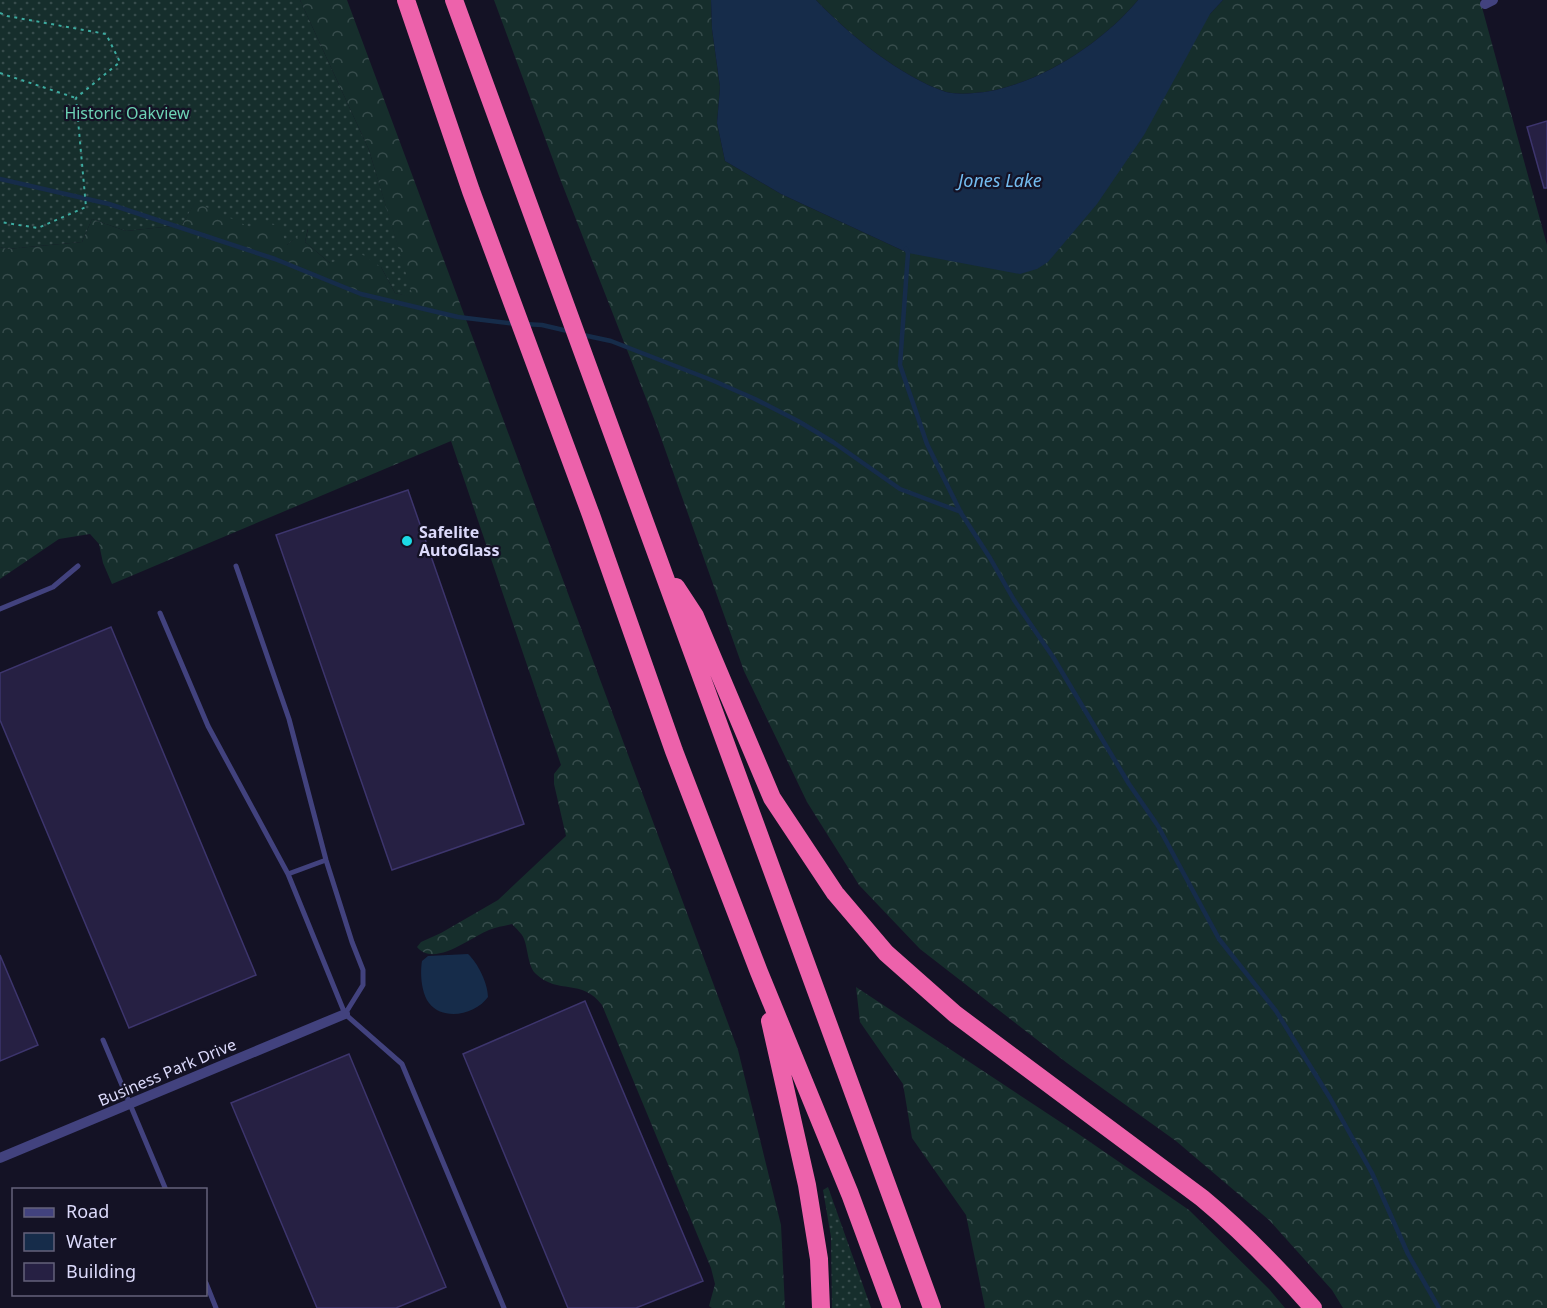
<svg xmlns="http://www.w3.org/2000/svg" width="1547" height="1308" font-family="'Noto Sans',sans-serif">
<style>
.grass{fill:url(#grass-dots)}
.forest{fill:url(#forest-crowns)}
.water{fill:#162c4a}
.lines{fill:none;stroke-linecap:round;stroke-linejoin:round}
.stream{stroke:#162c4a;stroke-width:4.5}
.building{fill:#262043;stroke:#3d356d;stroke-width:1.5}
.path{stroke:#3daba0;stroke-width:2;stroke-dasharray:3 4.5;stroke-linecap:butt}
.service{stroke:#42427e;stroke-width:5}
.minor{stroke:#42427e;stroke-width:10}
.motorway{stroke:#ed62ab;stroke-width:18}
.poi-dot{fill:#1cd9e5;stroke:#141225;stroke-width:2}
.labels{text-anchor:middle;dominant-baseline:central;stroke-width:4.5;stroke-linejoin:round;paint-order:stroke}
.park-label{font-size:16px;fill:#6dd3b5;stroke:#141225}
.poi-label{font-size:16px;font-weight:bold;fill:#dcdafb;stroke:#141225;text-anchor:start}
.street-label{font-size:16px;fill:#dcdafb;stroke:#141225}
.water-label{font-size:18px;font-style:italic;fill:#73bbef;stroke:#141225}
</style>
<defs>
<pattern id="grass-dots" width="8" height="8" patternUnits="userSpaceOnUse" patternTransform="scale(1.5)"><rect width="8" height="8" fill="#162e2c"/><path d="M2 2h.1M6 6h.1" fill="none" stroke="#374c4c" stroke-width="1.8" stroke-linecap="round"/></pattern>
<pattern id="forest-crowns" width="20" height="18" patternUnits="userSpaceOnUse" patternTransform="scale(1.5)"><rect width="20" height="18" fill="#162e2c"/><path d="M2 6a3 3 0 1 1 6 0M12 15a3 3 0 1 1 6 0" fill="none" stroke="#374c4c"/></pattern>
</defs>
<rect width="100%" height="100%" fill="#141225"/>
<!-- grass -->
<path class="grass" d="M0 0H300L369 150 414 298 395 293 381 267 330 263 305 242 308 229 287 245 195 203 182 225 126 231 92 219 82 242 7 249 0 247Z
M828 1187 870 1305 871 1308H832L831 1237 823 1190Z"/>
<!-- forest -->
<path class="forest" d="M300 0H347L738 1050 781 1225 785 1308H712L709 1306 715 1284 711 1268 602 1005C582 978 558 995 536 974 528 967 528 949 524 939 522 933 516 929 512 924 505 926 496 927 489 930 471 937 434 968 417 947L421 942 441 933 498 900 566 836 554 784V774L561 765 451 441 112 584 103 563 99 544 90 534 59 539 0 579V247L7 249 82 242 92 219 126 231 182 225 195 202 252 228 259 219 279 226 287 245 308 228 305 242 330 263 360 253 381 267 395 293 413 297 369 150Z
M494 0H711L712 29 720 87 717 123 725 161 781 194 908 253 1210 14 1223 0H1480L1547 245V1308H1343L1332 1290 1269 1220 1176 1141 1067 1063 920 949 859 885 807 802 744 671 656 424 559 176Z
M816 0H1138C1101 45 1032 89 974 93 965 94 955 94 946 92 901 77 848 34 816 0Z
M856 987 1077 1133 1189 1210 1269 1289 1285 1308H985L966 1215 912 1138 903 1084 860 1022Z"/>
<!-- water -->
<path class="water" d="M711 0H816C848 34 901 77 946 92 955 94 965 94 974 93 1032 89 1101 45 1138 0H1223L1210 14 1144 135 1097 204 1048 262 1037 269 1020 274 908 253 781 194 725 161 717 123 720 87 712 29Z
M468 954C478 963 488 984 488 997 476 1014 444 1022 429 1003 421 992 420 973 422 961L428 956Z"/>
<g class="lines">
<!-- stream -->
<path class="stream" d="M0 179 109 204 275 259 361 294 458 317 516 324
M906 249 908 253 900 365 927 444 961 513 990 558 1014 600 1053 657 1129 784 1158 826 1219 939 1276 1011 1330 1098 1372 1173 1408 1254 1439 1308
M524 324 542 325 572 332
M583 335 611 341 714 381 755 399 798 421 833 442 900 489 961 512"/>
</g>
<!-- building -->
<path class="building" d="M1547 121V188H1544L1527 127Z
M408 490 524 824 392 870 276 535Z
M111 627 256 975 129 1028 0 720V673Z
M0 955 38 1045 0 1061Z
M585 1001 703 1281 636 1308H568L463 1054Z
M349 1054 446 1287 396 1308H317L231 1103Z"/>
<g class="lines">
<!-- path -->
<path class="path" d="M0 13 7 16 106 34 120 62 76 98 86 207 38 228 0 222
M0 73 76 98"/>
<!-- service -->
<path class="service" d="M236 566 289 719 326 860 352 942 363 970V985L345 1014
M0 609 53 587 78 566
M160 613 208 726 288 874
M326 860 288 874 345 1014 402 1064 504 1308
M103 1040 166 1190
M206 1283 216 1308"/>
<!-- minor -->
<path class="minor" d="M1485 4 1493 0
M0 1158 345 1014"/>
<!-- motorway -->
<path class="motorway" d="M406 0 471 191 591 515 674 751 759 972 850 1194 892 1308
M454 0C616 435 770 873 932 1308
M676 587 695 616 772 798 835 893 886 953 955 1014 1202 1198C1243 1232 1278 1268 1313 1308
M770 1021 807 1185 819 1259 821 1308"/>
</g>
<!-- markers -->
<circle class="poi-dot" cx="407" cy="541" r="6"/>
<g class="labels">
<!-- park labels -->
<g class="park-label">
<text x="127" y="113">Historic Oakview</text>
</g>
<!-- poi labels -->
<g class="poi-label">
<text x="419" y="532">Safelite<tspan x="419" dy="18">AutoGlass</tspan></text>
</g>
<!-- street labels -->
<g class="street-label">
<text transform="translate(167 1072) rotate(-23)">Business Park Drive</text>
</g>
<!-- water labels -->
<g class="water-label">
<text x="1000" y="180">Jones Lake</text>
</g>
</g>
<!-- legend -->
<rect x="12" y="1188" width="195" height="108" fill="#141225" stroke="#64627b" stroke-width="1.5"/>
<rect x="24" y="1208" width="30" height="9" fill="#42427e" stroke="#64627b" stroke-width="1.5"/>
<text x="66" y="1218" font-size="18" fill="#dcdafb">Road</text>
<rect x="24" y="1233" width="30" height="18" fill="#162c4a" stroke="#64627b" stroke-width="1.5"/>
<text x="66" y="1248" font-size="18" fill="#dcdafb">Water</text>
<rect x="24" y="1263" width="30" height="18" fill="#262043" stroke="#64627b" stroke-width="1.5"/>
<text x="66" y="1278" font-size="18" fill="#dcdafb">Building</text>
</svg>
